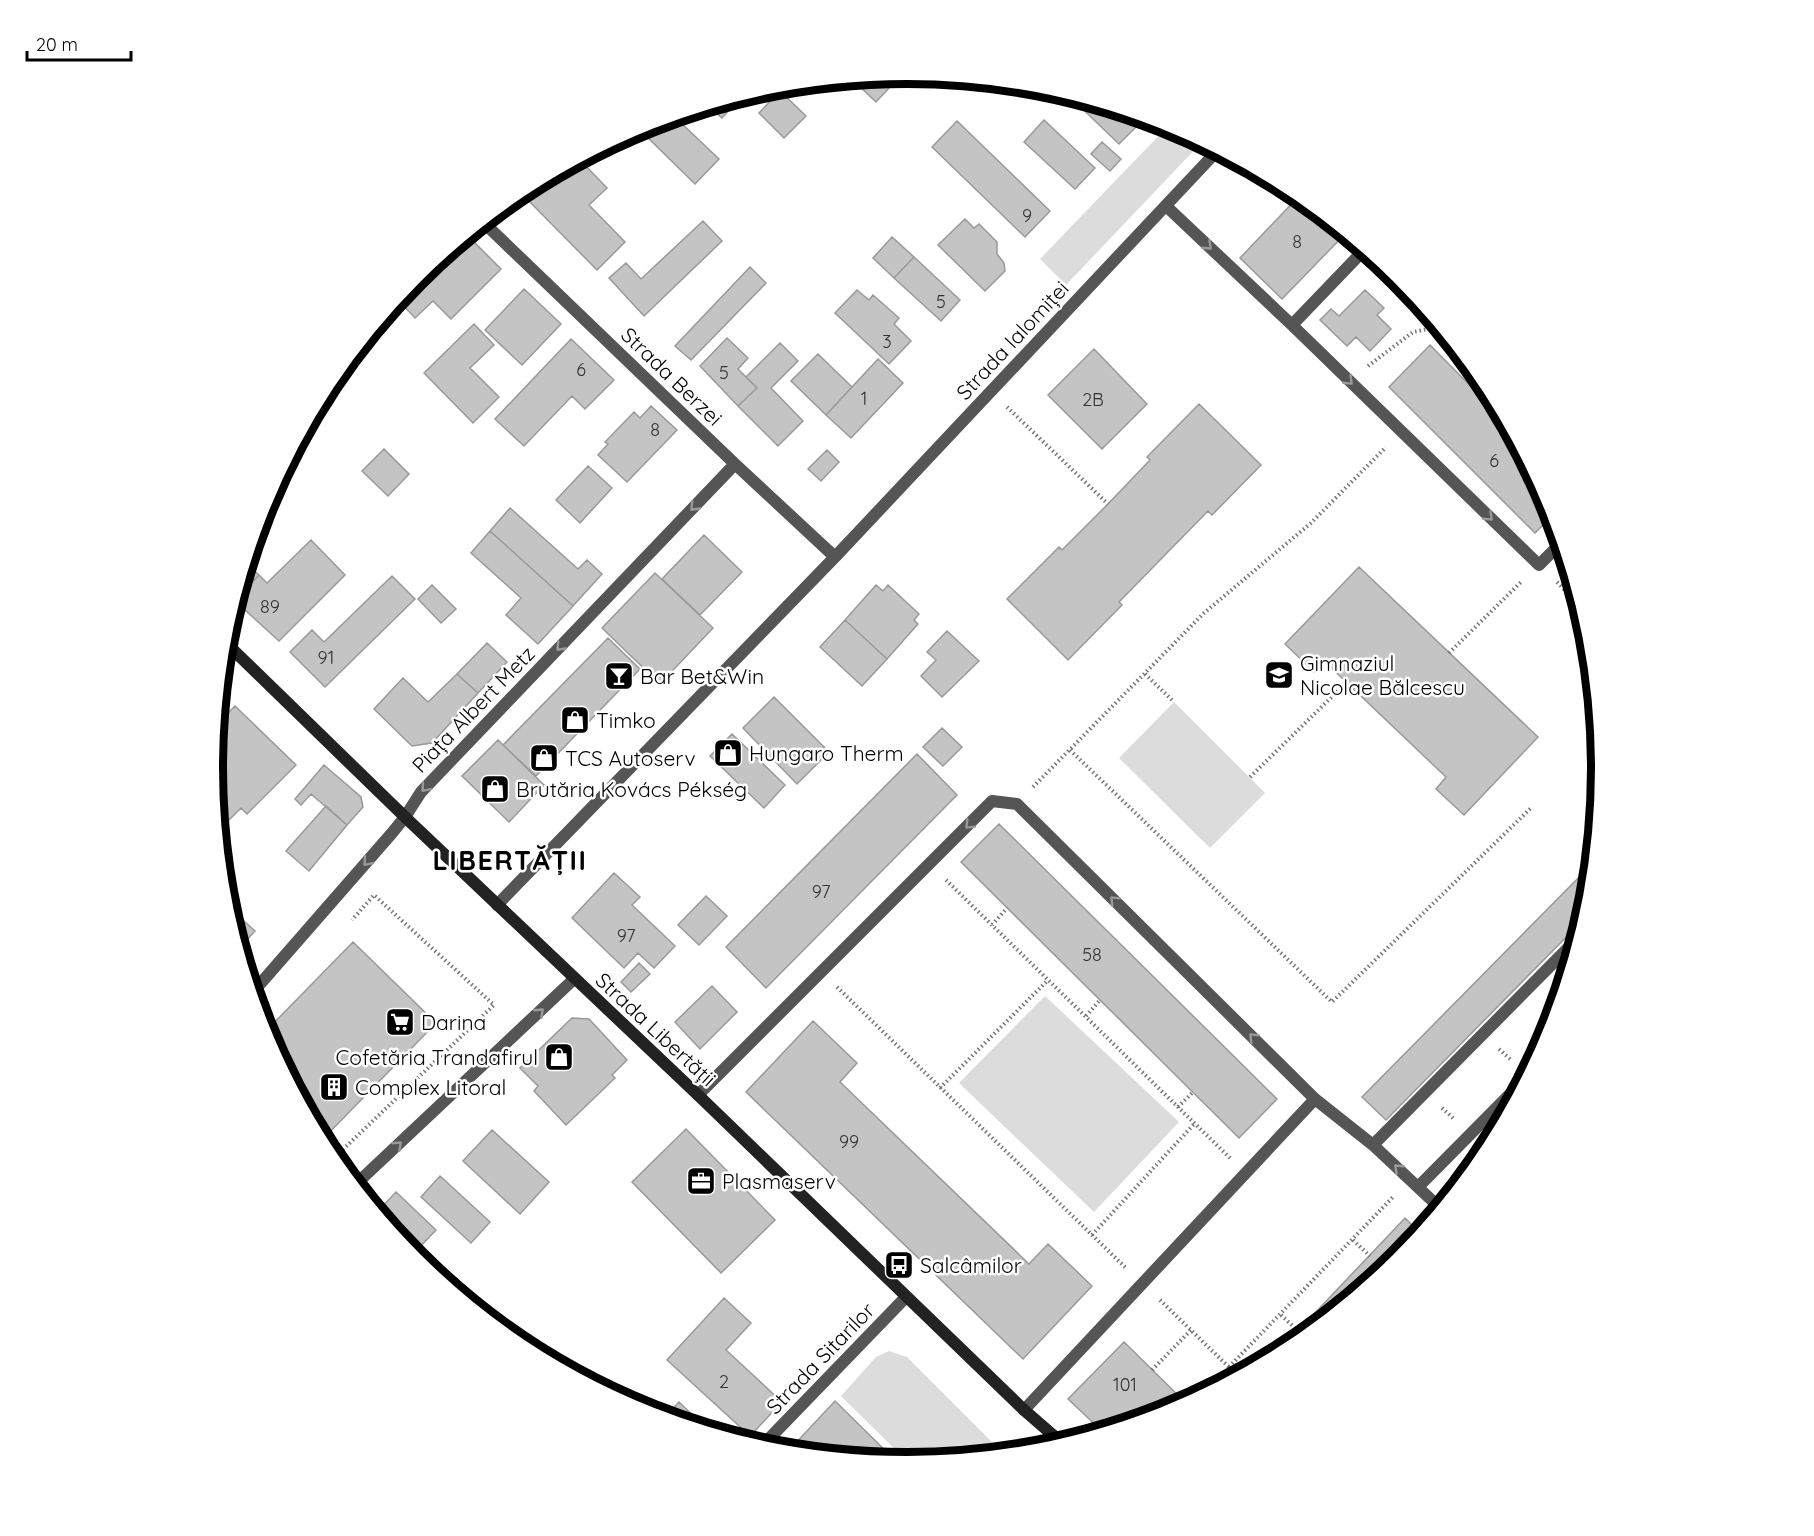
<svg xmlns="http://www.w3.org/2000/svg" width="1814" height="1536" font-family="Quicksand,sans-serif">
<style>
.green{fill:#dcdcdc}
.building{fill:#c4c4c4;stroke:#999;stroke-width:1.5}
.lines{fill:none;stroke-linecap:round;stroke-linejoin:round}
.path{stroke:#777;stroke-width:4;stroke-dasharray:1.5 3;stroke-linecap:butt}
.lane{stroke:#555;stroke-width:12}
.street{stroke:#555;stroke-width:12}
.secondary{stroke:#222;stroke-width:12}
.oneway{stroke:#999}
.labels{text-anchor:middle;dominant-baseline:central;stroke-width:5;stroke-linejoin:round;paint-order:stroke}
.number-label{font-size:18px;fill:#313131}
.street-label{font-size:21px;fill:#000;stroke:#fff}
.poi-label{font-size:21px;fill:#000;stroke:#fff;text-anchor:start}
.district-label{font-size:27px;font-weight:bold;letter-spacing:1.5px;fill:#000;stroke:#fff}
.rim{fill:none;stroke:#000;stroke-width:8}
</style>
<rect width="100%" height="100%" fill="#fff"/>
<!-- green -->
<path class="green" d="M1169 125 1202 142 1066 285 1040 259Z
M1174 702 1265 793 1210 848 1119 758Z
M1045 996 1179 1122 1094 1212 959 1083Z
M889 1351 907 1357 1003 1453 908 1462 841 1396 876 1357Z"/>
<!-- building -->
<path class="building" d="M882 76 891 86 876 102 854 81 856 79Z
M780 91 806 116 784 138 759 113Z
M1067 94 1136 115 1142 121 1119 144Z
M742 96 722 118 708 106Z
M680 115 683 118 680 122 719 159 695 184 638 128Z
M1044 120 1095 168 1075 189 1024 142Z
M957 121 1050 211 1025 237 932 147Z
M1102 142 1121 159 1110 171 1091 154Z
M579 159 607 188 589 205 625 242 597 270 522 194 530 186Z
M1299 196 1345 234 1282 299 1240 258Z
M965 219 974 228 979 224 997 242V254L1004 263 1005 271 985 291 938 245Z
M703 221 722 241 644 316 609 278 626 263 641 279Z
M467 235 501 269 451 319 433 301 415 318 398 300 446 252Z
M892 237 914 257 894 278 873 258Z
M914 257 960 300 941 321 894 278Z
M750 267 766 283 691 360 675 346Z
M524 289 561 324 522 365 485 330Z
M857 290 869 300 873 295 899 318 894 324 911 341 889 364 835 313Z
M1365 290 1384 308 1377 315 1391 329 1370 351 1356 337 1347 346 1320 320 1331 309 1339 316Z
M474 324 494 345 470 368 499 397 473 423 424 373Z
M727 338 748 358 738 369 757 388 738 406 700 366Z
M571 339 614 380 585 409 572 396 524 446 495 419Z
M780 343 798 361 771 388 803 421 778 446 738 406 757 388 746 377Z
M1430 345 1506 422 1549 503 1553 515 1535 533 1389 387Z
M1094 349 1147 404 1102 449 1048 395Z
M818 354 852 387 826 415 791 381Z
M878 359 903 383 851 438 826 415Z
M1199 404 1261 465 1212 515 1208 511 1119 602 1122 605 1068 660 1007 599 1059 547 1062 550 1108 504 1150 460 1147 457Z
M651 406 677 430 627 482 598 455 608 444 605 442 634 412 640 418Z
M384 449 409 474 388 496 362 471Z
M827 450 839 462 821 481 808 469Z
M588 466 612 488 580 523 556 500Z
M510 508 578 569 587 560 602 574 573 606 490 531Z
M490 531 573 606 538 644 506 615 521 598 471 553Z
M704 535 742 572 700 615 662 579Z
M311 540 345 575 279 641 235 601 236 599 259 575 267 583Z
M247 564 259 575 236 599Z
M1359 567 1538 737 1464 815 1436 789 1446 777 1324 661 1314 672 1285 644Z
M655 573 713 628 660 684 602 628Z
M392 576 415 599 325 687 290 652 312 630 324 642Z
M432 585 456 609 441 623 418 599Z
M876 585 883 591 888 585 919 614 914 620 918 624 887 659 845 620Z
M845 620 887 659 862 686 820 647Z
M947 631 979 661 942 697 921 676 936 660 927 652Z
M608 638 640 669 536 776 503 745Z
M487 643 507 662 478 693 457 674Z
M457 674 478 693 432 743 412 746 374 709 403 678 428 702Z
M220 692 228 699 218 709Z
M774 697 829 752 797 784 743 728Z
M235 706 296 765 247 814 241 808 222 827 218 823 213 768 217 724Z
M942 728 962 747 943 766 923 747Z
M732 734 785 785 764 808 710 756Z
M498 740 544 785 509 822 462 776Z
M917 754 957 795 766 988 726 947Z
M324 765 361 797 363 807 347 825 311 794 301 805 295 799Z
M326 806 347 825 309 871 286 851Z
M999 824 1277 1099 1239 1138 961 862Z
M1592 864 1588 904 1583 920 1386 1120 1362 1097Z
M614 873 640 897 632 905 675 946 654 968 638 953 624 968 572 918Z
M706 896 727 916 699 945 678 925Z
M235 913 255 931 242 945 237 941 230 918Z
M353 942 436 1023 322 1140 265 1032Z
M639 963 650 974 631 992 621 982Z
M712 986 737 1012 700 1049 675 1022Z
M572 1018 589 1019 627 1060 612 1075 615 1078 566 1125 534 1091 538 1086 520 1068Z
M813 1021 857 1063 840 1082 1029 1264 1048 1244 1092 1286 1023 1359 746 1092Z
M686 1129 775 1220 721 1273 632 1182Z
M492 1130 549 1182 520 1214 463 1161Z
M440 1176 490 1222 471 1243 421 1197Z
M396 1192 436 1230 412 1255 377 1212Z
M1405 1218 1420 1233 1398 1259 1293 1346 1275 1355Z
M724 1298 751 1323 726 1350 782 1402 750 1436 667 1360Z
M1124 1342 1186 1403 1172 1410 1102 1431 1068 1399Z
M835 1401 897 1462 799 1452 793 1446Z
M679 1402 708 1430 665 1417Z"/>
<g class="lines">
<!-- path -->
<path class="path" d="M1368 366 1413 332 1439 327
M1007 407 1108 504
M1557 582 1580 606
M1449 653 1521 582
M1145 674 1174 702
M1070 750 1332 1002 1531 808
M1250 777 1346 683
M1033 787 1204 613 1311 523 1386 447
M946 880 1230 1158
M992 925 1007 908
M837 987 1126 1268
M1086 1016 1100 1000
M261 1021 269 1012
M1499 1049 1511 1060
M940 1088 1048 980
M1178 1107 1193 1092
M1442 1108 1454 1119
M333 1159 494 1005 374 895 352 920
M1092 1235 1195 1123
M1353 1240 1370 1256
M1160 1300 1237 1375
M1281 1315 1298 1331
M1229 1367 1393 1197
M1152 1370 1191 1330"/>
<!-- lane -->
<path class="lane" d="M1166 206 1292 325 1539 565 1561 543
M1292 325 1365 249
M698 1095 992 801 1017 804 1315 1099 1373 1145 1440 1208
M1373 1145 1578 938
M1418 1187 1525 1079
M1024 1410 1315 1099"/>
<!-- street -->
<path class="street" d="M483 222 735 464 835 557
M497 905 835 557 1218 150
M253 992 392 833 405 817 421 792 735 464
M355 1185 574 979
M762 1446 906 1297"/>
<!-- secondary -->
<path class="secondary" d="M225 642 405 817 698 1095 1024 1410 1062 1443"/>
</g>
<!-- one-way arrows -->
<defs><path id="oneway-chevron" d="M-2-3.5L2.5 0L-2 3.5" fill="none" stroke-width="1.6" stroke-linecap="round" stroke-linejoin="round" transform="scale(1.5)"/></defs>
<g class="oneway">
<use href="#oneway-chevron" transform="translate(1208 246) rotate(43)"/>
<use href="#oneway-chevron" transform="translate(1349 381) rotate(44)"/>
<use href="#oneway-chevron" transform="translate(694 507) rotate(134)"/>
<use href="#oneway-chevron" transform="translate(1489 517) rotate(44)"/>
<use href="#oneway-chevron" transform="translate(560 647) rotate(134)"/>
<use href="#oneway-chevron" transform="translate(425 788) rotate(131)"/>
<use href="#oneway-chevron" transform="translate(969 825) rotate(135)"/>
<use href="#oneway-chevron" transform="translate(367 862) rotate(131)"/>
<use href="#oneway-chevron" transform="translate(1114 900) rotate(-135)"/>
<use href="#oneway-chevron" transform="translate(540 1012) rotate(-43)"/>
<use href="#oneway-chevron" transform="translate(1253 1037) rotate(-135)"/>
<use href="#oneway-chevron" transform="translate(398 1145) rotate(-43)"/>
<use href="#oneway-chevron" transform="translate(1398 1168) rotate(-137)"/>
</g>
<!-- icons -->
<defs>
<g id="school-square" transform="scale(1.5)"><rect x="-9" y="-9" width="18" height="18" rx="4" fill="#000" stroke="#fff"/><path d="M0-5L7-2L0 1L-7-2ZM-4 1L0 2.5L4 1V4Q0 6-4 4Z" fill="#fff"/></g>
<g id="bar-square" transform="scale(1.5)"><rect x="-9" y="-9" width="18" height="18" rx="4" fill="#000" stroke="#fff"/><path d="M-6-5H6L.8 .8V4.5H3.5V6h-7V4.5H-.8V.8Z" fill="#fff"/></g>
<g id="shop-square" transform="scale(1.5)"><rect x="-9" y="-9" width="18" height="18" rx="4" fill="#000" stroke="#fff"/><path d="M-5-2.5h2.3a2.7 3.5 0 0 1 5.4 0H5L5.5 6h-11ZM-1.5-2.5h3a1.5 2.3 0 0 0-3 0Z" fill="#fff"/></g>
<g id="supermarket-square" transform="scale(1.5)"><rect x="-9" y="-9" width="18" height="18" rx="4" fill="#000" stroke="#fff"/><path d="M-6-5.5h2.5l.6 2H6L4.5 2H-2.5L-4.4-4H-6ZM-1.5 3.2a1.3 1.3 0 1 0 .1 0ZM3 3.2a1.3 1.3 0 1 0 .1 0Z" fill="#fff"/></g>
<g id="building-square" transform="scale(1.5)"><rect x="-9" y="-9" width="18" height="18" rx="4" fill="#000" stroke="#fff"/><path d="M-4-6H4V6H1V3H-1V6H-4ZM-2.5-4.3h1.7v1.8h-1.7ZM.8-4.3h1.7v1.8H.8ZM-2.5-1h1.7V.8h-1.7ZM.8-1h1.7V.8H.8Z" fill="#fff"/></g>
<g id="office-square" transform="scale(1.5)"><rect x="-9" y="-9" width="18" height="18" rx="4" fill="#000" stroke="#fff"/><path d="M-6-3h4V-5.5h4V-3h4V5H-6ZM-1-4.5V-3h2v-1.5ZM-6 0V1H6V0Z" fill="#fff"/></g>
<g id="bus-square" transform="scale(1.5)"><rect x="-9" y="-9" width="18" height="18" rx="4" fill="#000" stroke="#fff"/><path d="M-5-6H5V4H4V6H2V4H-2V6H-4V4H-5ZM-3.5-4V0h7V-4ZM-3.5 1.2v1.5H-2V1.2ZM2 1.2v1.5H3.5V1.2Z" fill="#fff"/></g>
</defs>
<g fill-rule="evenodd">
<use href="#school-square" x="1279" y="675"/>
<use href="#bar-square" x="619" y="676"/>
<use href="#shop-square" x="575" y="720"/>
<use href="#shop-square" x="728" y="753"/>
<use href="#shop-square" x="544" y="758"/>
<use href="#shop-square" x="495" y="789"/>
<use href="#supermarket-square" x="400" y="1022"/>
<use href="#shop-square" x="559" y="1057"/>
<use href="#building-square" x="334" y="1087"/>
<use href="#office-square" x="701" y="1181"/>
<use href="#bus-square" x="899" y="1265"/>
</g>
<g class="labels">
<!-- number labels -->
<g class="number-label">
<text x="1027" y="215">9</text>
<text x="1297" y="241">8</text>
<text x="941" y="301">5</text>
<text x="887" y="341">3</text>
<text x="581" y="369">6</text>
<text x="724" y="372">5</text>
<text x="864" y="398">1</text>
<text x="1093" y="399">2B</text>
<text x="655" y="429">8</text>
<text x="1494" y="460">6</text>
<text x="270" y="606">89</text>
<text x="326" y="657">91</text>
<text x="821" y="891">97</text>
<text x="626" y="935">97</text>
<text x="1092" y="954">58</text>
<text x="849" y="1141">99</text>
<text x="724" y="1381">2</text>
<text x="1125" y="1384">101</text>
</g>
<!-- street labels -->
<g class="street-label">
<text transform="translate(1012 340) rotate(-47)">Strada Ialomiței</text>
<text transform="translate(672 376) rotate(44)">Strada Berzei</text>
<text transform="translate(473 709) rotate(-46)">Piața Albert Metz</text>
<text transform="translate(656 1029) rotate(43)">Strada Libertății</text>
<text transform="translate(820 1358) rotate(-46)">Strada Sitarilor</text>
</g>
<!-- poi labels -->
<g class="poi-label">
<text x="1300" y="663">Gimnaziul<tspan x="1300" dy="24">Nicolae Bălcescu</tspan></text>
<text x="640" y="676">Bar Bet&amp;Win</text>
<text x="596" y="720">Timko</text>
<text x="749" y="753">Hungaro Therm</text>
<text x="565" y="758">TCS Autoserv</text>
<text x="516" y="789">Brutăria Kovács Pékség</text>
<text x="421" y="1022">Darina</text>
<text x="538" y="1057" text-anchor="end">Cofetăria Trandafirul</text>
<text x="355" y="1087">Complex Litoral</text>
<text x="722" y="1181">Plasmaserv</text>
<text x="920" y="1265">Salcâmilor</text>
</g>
<!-- district labels -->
<g class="district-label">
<text x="510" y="860">LIBERTĂȚII</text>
</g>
</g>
<!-- crop -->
<path d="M0 0H1814V1536H0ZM223 768a684 684 0 1 1 1368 0a684 684 0 1 1-1368 0Z" fill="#fff" fill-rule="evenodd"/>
<path class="rim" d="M223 768a684 684 0 1 1 1368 0a684 684 0 1 1-1368 0Z"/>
<!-- scale -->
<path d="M27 51v9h104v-9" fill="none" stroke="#000000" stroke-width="3"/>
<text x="36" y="51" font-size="18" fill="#000000" stroke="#ffffff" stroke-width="4.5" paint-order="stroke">20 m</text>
</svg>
